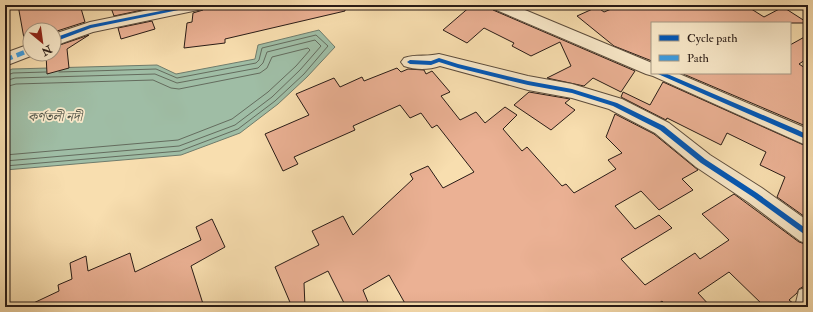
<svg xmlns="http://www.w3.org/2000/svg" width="813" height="312" font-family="'IM FELL Double Pica','Noto Serif Bengali',serif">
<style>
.water{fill:#9fbda5;stroke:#6f7c6c}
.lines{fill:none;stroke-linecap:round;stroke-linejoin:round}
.shore{stroke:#646c5e;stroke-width:1}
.building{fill:#ebb194;stroke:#281b16}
.street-casing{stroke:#5c4c3c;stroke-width:2}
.street{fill:#faeacb;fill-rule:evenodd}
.quiet{stroke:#3d9bdf;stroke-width:4.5;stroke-dasharray:8 4.5;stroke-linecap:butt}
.cycleway-casing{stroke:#faeacb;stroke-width:2}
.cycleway{fill:#0057b8;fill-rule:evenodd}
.labels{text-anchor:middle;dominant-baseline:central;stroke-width:3.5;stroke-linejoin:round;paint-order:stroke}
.water-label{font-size:13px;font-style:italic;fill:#525448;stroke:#faeacb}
</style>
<rect width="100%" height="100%" fill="#f8deaf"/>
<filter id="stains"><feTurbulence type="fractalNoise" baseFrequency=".005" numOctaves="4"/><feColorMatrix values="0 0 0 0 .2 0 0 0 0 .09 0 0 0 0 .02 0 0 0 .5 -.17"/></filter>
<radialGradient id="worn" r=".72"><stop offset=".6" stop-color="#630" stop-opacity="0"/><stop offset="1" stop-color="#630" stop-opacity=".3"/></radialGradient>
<!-- water -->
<path class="water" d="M319 30 335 47 307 77 278 104 240 133 181 155 5 170V73L12 69 157 65 176 74 255 59 258 45Z"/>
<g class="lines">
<!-- shore -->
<path class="shore" d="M5 76 13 73 46 72
M5 81 15 78 155 74 177 83 258 68 263 63 267 52 315 40 321 46 300 70 272 97 235 125 179 146 5 161
M5 87 16 84 153 80 171 88 179 89 260 73 267 68 272 57 308 48 310 50 296 66 268 92 232 119 178 140 5 155
M5 166 180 151 238 129 275 101 304 74 328 46 316 35 262 48 259 60 256 63 177 78 156 69 59 72"/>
</g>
<!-- building -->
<path class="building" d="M18 5H80L85 22 54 32V30H30V43L25 44Z
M110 5H145L147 9 114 16Z
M346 5 347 9H345V11L225 39V43L184 48 187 23 192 22 193 13 203 10 207 6Z
M472 5H489L493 10 635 71 621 92 593 78 584 86 547 78 571 66 560 42 531 56 512 46 514 43 484 28 467 43 443 30Z
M621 5H745L764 17 783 7 808 23H652V61L614 46 577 16 597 7 604 12Z
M152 21 155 29 121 39 118 28Z
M89 35 67 49 69 68 47 74 46 54H54V47Z
M808 35V58L799 64 808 70V127L681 73H790V45Z
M397 68 401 72 408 69 424 70 426 74 432 71 450 92 441 96 460 120 476 112 485 123 505 107 517 115 503 129 522 151 527 147 562 186 566 184 574 193 616 169 608 160 622 153 606 137 615 114 654 134 698 170 682 179 693 190 659 210 641 191 615 206 635 229 659 215 672 228 621 259 645 285 695 253 700 259 729 240 702 214 734 194 799 242 808 245V284L799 289 797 293 789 300 794 304V307H765L729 272 698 293 711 307H667L662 301 654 307H407L389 275 363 290 370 307H346L328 271 304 283 305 307H292L275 267 319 245 312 231 343 216 353 235 413 179 410 174 428 166 443 188 474 172 437 125 432 128 421 113 410 118 400 105 353 126 355 130 294 157 298 164 283 171 265 134 309 115 296 94 334 78 340 87 362 77 364 81Z
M663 82 808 147V219L777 197 785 177 760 165 766 152 727 133 721 145 667 118 666 120 621 97 623 92 650 105Z
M529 92 570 99 565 103 575 110 551 130 514 105Z
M212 219 225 247 191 266 204 307H25L59 291 58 285 72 279 70 263 86 256 88 271 130 253 135 272 201 240 196 227Z"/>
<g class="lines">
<!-- street casing -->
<g class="street-casing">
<path id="street" d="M173 5H206L203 9 198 10 93 32 54 46V34L90 22Z
M491 5H513L652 63V73H677L803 127 808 129V146L653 76 646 74 494 9Z
M30 44V54H36L5 66V53Z
M439 54 528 76 572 84 622 99 669 123 710 155 762 188 808 221V244L800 241 748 202 696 167 655 133 609 109 572 98 528 90 440 66C429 70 415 70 404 66L401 62 404 58C416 54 427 57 439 54Z
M808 287V307H795L799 290Z"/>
</g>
<!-- street -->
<use href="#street" class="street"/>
<!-- quiet -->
<path class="quiet" d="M5 60 30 50"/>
<!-- cycleway casing -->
<g class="cycleway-casing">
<path id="cycleway" d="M191 5H200L198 6 91 28 54 42V38L90 25Z
M439 58 458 64 528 81 572 89 617 103 664 126 705 159 757 193 808 230V237L753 197 701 163 660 130 613 106 572 93 528 85 458 68 439 62 431 65 410 64 407 62 410 60 431 61Z
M657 73H665L798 130 808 135V140L658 74Z"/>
</g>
<!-- cycleway -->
<use href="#cycleway" class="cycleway"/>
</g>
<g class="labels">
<!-- water labels -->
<g class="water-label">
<text x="55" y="117">কর্ণতলী নদী</text>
</g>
</g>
<!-- margin -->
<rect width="813" height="312" fill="none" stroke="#f8deaf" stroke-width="20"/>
<rect x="6" y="6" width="801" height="300" fill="none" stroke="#281b16" stroke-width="2"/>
<rect x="10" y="10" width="793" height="292" fill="none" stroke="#281b16"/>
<!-- legend -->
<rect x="651" y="22" width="140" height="52" fill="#faeacb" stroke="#a69783"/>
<rect x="659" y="35" width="20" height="6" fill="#0057b8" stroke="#a69783"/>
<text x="687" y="42" font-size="12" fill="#281b16">Cycle path</text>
<rect x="659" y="55" width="20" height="6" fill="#3d9bdf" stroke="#a69783"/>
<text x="687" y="62" font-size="12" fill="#281b16">Path</text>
<!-- north arrow -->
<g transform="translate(42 42) rotate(151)"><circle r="19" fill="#faeacb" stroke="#a69783"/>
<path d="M0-3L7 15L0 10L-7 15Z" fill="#8f2418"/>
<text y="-6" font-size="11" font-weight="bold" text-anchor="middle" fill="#281b16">N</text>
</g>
<rect width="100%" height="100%" filter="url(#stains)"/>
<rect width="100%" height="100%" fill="url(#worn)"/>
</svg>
